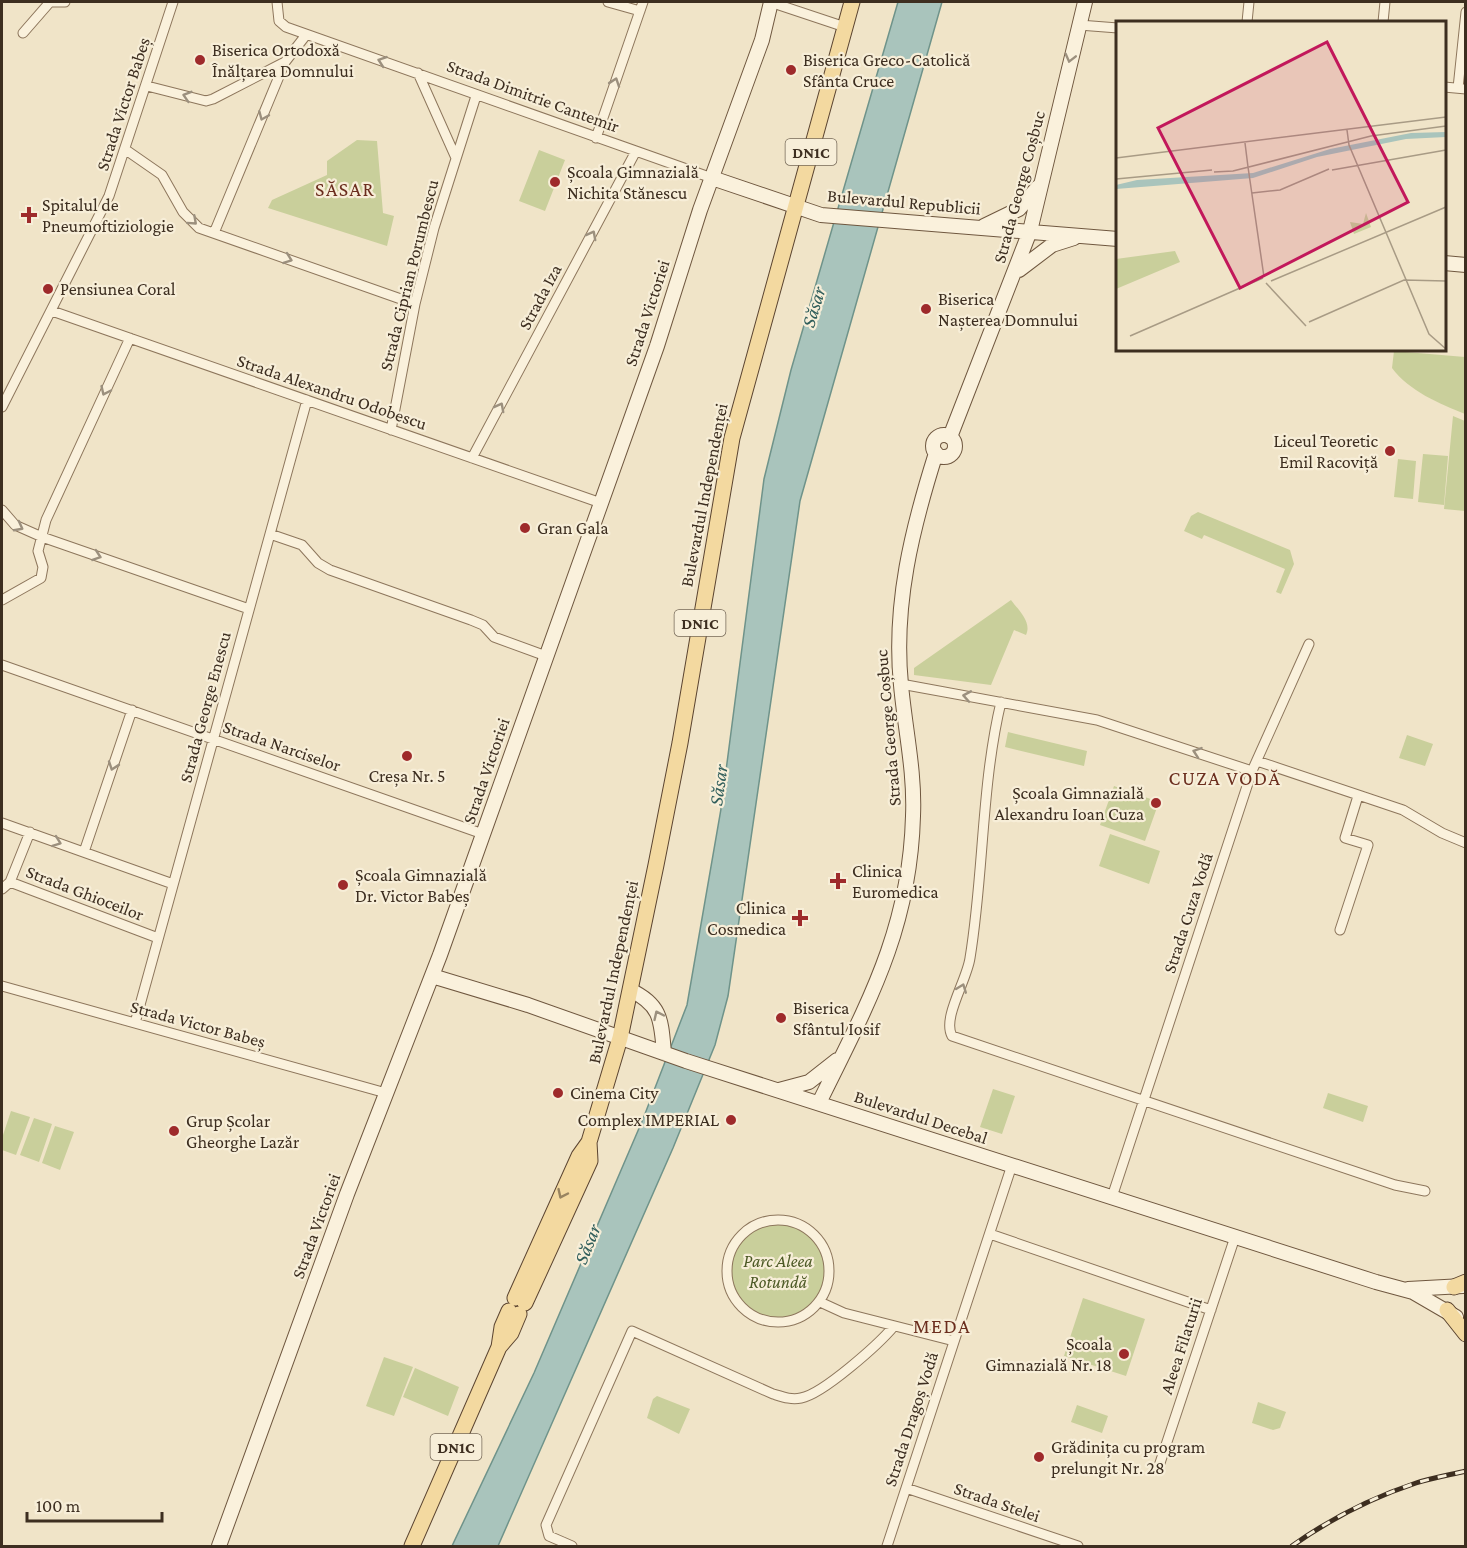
<svg xmlns="http://www.w3.org/2000/svg" width="1467" height="1548" font-family="'Crimson Pro',serif">
<style>
.green{fill:#c9cf9b}
.water{fill:#a9c4bc;stroke:#6f938a;stroke-width:1.5}
.lines{fill:none;stroke-linecap:round;stroke-linejoin:round}
.street-casing{stroke:#8d765c;stroke-width:11}
.secondary-casing{stroke:#6f573f;stroke-width:16}
.primary-casing{stroke:#5b4430;stroke-width:17}
.street{stroke:#faf1dc;stroke-width:9}
.secondary{stroke:#faf1dc;stroke-width:14}
.primary{stroke:#f3d9a0;stroke-width:15}
.rail-casing{stroke:#3d2e20;stroke-width:5}
.rail{stroke:#f7eed8;stroke-width:3;stroke-dasharray:9;stroke-linecap:butt}
.oneway{stroke:#9c907e}
.oneway2{stroke:#988460}
.poi-dot{fill:#9e2a2b;stroke:#f7eed8;stroke-width:2}
.labels{text-anchor:middle;dominant-baseline:central;stroke-width:4.5;stroke-linejoin:round;paint-order:stroke}
.shield{fill:#f7eed8;stroke:#756857;stroke-width:1.5}
.shield-label{font-size:16px;font-weight:bold;fill:#3d2e20}
.poi-label{font-size:18px;fill:#3d2e20;stroke:#f7eed8;text-anchor:start}
.street-label{font-size:18px;fill:#3d2e20;stroke:#f7eed8}
.park-label{font-size:18px;font-style:italic;fill:#4d5a26;stroke:#f7eed8}
.neighbourhood-label{font-size:20px;letter-spacing:1.5px;fill:#6b2e1e;stroke:#f7eed8}
.water-label{font-size:20px;font-style:italic;fill:#2f5d5a;stroke:#f7eed8}
.inset-road{fill:none;stroke:#a89b85;stroke-width:1.5}
.view{fill:#c2185b;fill-opacity:0.15;stroke:#c2185b;stroke-width:3}
.inset-edge{fill:none;stroke:#3d2e20;stroke-width:3}
</style>
<rect width="100%" height="100%" fill="#f0e4c8"/>
<!-- green -->
<path class="green" d="M357 140 377 141 383 213 394 216 387 246 268 208 272 200 327 175V161Z
M539 150 565 160 545 211 519 201Z
M1394 351 1465 357V414C1440 404 1409 391 1392 368Z
M1453 416 1465 421V511L1444 509Z
M1423 454 1448 456 1444 505 1418 502Z
M1398 459 1416 461 1413 499 1394 497Z
M1198 512 1290 550 1294 564 1281 594 1276 592 1285 569 1204 535 1202 539 1184 531 1191 516Z
M1011 600C1019 611 1032 622 1026 635L1014 630 991 685 914 675V668Z
M1008 732 1087 751 1084 766 1005 747Z
M1407 735 1433 744 1425 766 1399 758Z
M1114 786 1159 802 1145 841 1100 825Z
M1110 834 1160 851 1149 884 1099 866Z
M993 1089 1015 1096 1002 1134 980 1127Z
M1328 1093 1368 1106 1363 1122 1323 1108Z
M11 1111 30 1117 16 1155 2 1150V1138Z
M34 1118 52 1124 39 1162 20 1155Z
M55 1126 74 1132 60 1170 42 1163Z
M729 1271a49 49 0 1 1 98 0a49 49 0 1 1-98 0Z
M1083 1298 1145 1319 1126 1376 1064 1356Z
M384 1357 413 1367 394 1416 366 1406Z
M415 1368 459 1387 448 1416 403 1397Z
M657 1396 690 1409 679 1434 647 1418 653 1399Z
M1258 1402 1286 1412 1280 1428 1273 1430 1252 1423Z
M1077 1405 1108 1416 1102 1433 1071 1422Z"/>
<!-- water -->
<path class="water" d="M898 2H942L800 501 728 996 715 1045 673 1148 498 1546H452L534 1373 643 1119 687 1005 721 809 764 479 791 370Z"/>
<g class="lines">
<!-- street casing -->
<g class="street-casing">
<path id="street" d="M48 2H65
M277 2 279 21 286 27 712 178
M608 2 640 11
M770 2 845 27
M1247 22 1249 2
M1383 22 1385 2
M1079 25 1118 28
M23 33 50 2
M418 73 456 158
M147 86 206 101 213 99 285 62 306 35
M1444 87 1466 89
M1458 88 1466 12
M596 138 643 2
M126 150 162 175 183 212 199 228 415 304
M214 233 285 62
M52 311 601 503
M2 407 109 196 173 2
M391 430 415 304 434 228 476 96
M472 458 636 151
M2 510 15 525 42 537 249 609
M270 534 302 545 318 563 330 570 471 620 483 625 494 637 546 656
M2 600 41 578 43 567 38 551 46 520 130 338
M2 665 483 834
M901 684 1097 720 1252 771
M1001 702C981 786 984 873 970 958 967 980 942 1018 952 1036L1395 1185 1425 1191
M1257 761 1403 810 1442 833 1466 843
M2 823 173 884
M84 852 132 710
M10 882 30 832
M2 889 10 882 158 938
M1340 930 1368 845 1345 838 1358 796
M2 986 386 1093
M135 1023 307 400
M1112 1197 1252 771 1309 644
M727 1271a51 51 0 1 1 102 0a51 51 0 1 1-102 0Z
M990 1234 1211 1310
M820 1302 844 1313 954 1341
M1159 1466 1235 1237
M906 1488 1078 1546
M572 1546 549 1536 546 1525 632 1331 773 1394C783 1397 791 1400 801 1398 823 1394 879 1344 894 1326
M887 1546 1012 1165"/>
</g>
<!-- secondary casing -->
<g class="secondary-casing">
<path id="secondary" d="M712 178 821 215 1118 239
M984 226 1019 209 1038 187
M1444 263 1466 265
M1019 270 1052 245 1074 238
M933 446a11 11 0 1 1 22 0a11 11 0 1 1-22 0Z
M950 437 1030 231 1085 2
M432 976 528 1005 686 1061 1376 1282 1413 1292 1456 1317
M630 990C662 1005 661 1021 664 1053
M779 1090 809 1082 837 1060
M819 1103C867 1005 910 930 913 816 915 772 905 729 901 685 893 605 912 529 936 453
M1408 1289 1463 1286
M219 1546 347 1194 440 955 657 346 700 210 762 40 771 2"/>
</g>
<!-- primary casing -->
<g class="primary-casing">
<path id="primary" d="M1454 1287 1466 1282
M515 1298 579 1156 589 1142 620 1038 656 865 680 743 732 438 852 2
M525 1303 590 1161 589 1142
M1447 1310 1466 1334
M499 1347 511 1333 519 1314
M412 1546 499 1347 502 1327 509 1311"/>
</g>
<!-- street -->
<use href="#street" class="street"/>
<!-- secondary -->
<use href="#secondary" class="secondary"/>
<!-- primary -->
<use href="#primary" class="primary"/>
<!-- rail casing -->
<g class="rail-casing">
<path id="rail" d="M1292 1546C1330 1519 1371 1498 1416 1483 1432 1478 1449 1475 1466 1471"/>
</g>
<!-- rail -->
<use href="#rail" class="rail"/>
</g>
<!-- one-way arrows -->
<defs><path id="oneway-chevron" d="M-2-3.5L2.5 0L-2 3.5" fill="none" stroke-width="1.6" stroke-linecap="round" stroke-linejoin="round" transform="scale(1.5)"/></defs>
<g class="oneway">
<use href="#oneway-chevron" transform="translate(1070 58) rotate(104)"/>
<use href="#oneway-chevron" transform="translate(382 61) rotate(-161)"/>
<use href="#oneway-chevron" transform="translate(615 82) rotate(-71)"/>
<use href="#oneway-chevron" transform="translate(187 96) rotate(-163)"/>
<use href="#oneway-chevron" transform="translate(263 116) rotate(113)"/>
<use href="#oneway-chevron" transform="translate(193 221) rotate(42)"/>
<use href="#oneway-chevron" transform="translate(592 235) rotate(-62)"/>
<use href="#oneway-chevron" transform="translate(288 259) rotate(20)"/>
<use href="#oneway-chevron" transform="translate(105 391) rotate(115)"/>
<use href="#oneway-chevron" transform="translate(500 407) rotate(-62)"/>
<use href="#oneway-chevron" transform="translate(19 527) rotate(28)"/>
<use href="#oneway-chevron" transform="translate(97 556) rotate(19)"/>
<use href="#oneway-chevron" transform="translate(967 696) rotate(-170)"/>
<use href="#oneway-chevron" transform="translate(1197 752) rotate(-161)"/>
<use href="#oneway-chevron" transform="translate(113 766) rotate(109)"/>
<use href="#oneway-chevron" transform="translate(57 842) rotate(20)"/>
<use href="#oneway-chevron" transform="translate(962 988) rotate(-69)"/>
<use href="#oneway-chevron" transform="translate(658 1015) rotate(-115)"/>
</g>
<use class="oneway2" href="#oneway-chevron" transform="translate(562 1194) rotate(115)"/>
<!-- markers -->
<g class="poi-dot">
<circle cx="200" cy="60" r="6"/>
<circle cx="791" cy="70" r="6"/>
<circle cx="555" cy="182" r="6"/>
<path d="M26 206h6v6h6v6h-6v6h-6v-6h-6v-6h6z"/>
<circle cx="48" cy="289" r="6"/>
<circle cx="926" cy="309" r="6"/>
<circle cx="1390" cy="451" r="6"/>
<circle cx="525" cy="528" r="6"/>
<circle cx="407" cy="756" r="6"/>
<circle cx="1156" cy="803" r="6"/>
<path d="M835 872h6v6h6v6h-6v6h-6v-6h-6v-6h6z"/>
<circle cx="343" cy="885" r="6"/>
<path d="M797 909h6v6h6v6h-6v6h-6v-6h-6v-6h6z"/>
<circle cx="781" cy="1018" r="6"/>
<circle cx="558" cy="1093" r="6"/>
<circle cx="731" cy="1120" r="6"/>
<circle cx="174" cy="1131" r="6"/>
<circle cx="1124" cy="1354" r="6"/>
<circle cx="1039" cy="1457" r="6"/>
</g>
<g class="labels">
<!-- shield labels -->
<g class="shield">
<rect x="785.5" y="139" width="51" height="26" rx="4.5"/>
<rect x="674.5" y="610" width="51" height="26" rx="4.5"/>
<rect x="430.5" y="1434" width="51" height="26" rx="4.5"/>
</g>
<g class="shield-label">
<text x="811" y="152">DN1C</text>
<text x="700" y="623">DN1C</text>
<text x="456" y="1447">DN1C</text>
</g>
<!-- poi labels -->
<g class="poi-label">
<text x="212" y="50">Biserica Ortodoxă<tspan x="212" dy="21">Înălțarea Domnului</tspan></text>
<text x="803" y="60">Biserica Greco-Catolică<tspan x="803" dy="21">Sfânta Cruce</tspan></text>
<text x="567" y="172">Școala Gimnazială<tspan x="567" dy="21">Nichita Stănescu</tspan></text>
<text x="42" y="205">Spitalul de<tspan x="42" dy="21">Pneumoftiziologie</tspan></text>
<text x="60" y="289">Pensiunea Coral</text>
<text x="938" y="299">Biserica<tspan x="938" dy="21">Nașterea Domnului</tspan></text>
<text x="1378" y="441" text-anchor="end">Liceul Teoretic<tspan x="1378" dy="21">Emil Racoviță</tspan></text>
<text x="537" y="528">Gran Gala</text>
<text x="407" y="776" text-anchor="middle">Creșa Nr. 5</text>
<text x="1144" y="793" text-anchor="end">Școala Gimnazială<tspan x="1144" dy="21">Alexandru Ioan Cuza</tspan></text>
<text x="852" y="871">Clinica<tspan x="852" dy="21">Euromedica</tspan></text>
<text x="355" y="875">Școala Gimnazială<tspan x="355" dy="21">Dr. Victor Babeș</tspan></text>
<text x="786" y="908" text-anchor="end">Clinica<tspan x="786" dy="21">Cosmedica</tspan></text>
<text x="793" y="1008">Biserica<tspan x="793" dy="21">Sfântul Iosif</tspan></text>
<text x="570" y="1093">Cinema City</text>
<text x="719" y="1120" text-anchor="end">Complex IMPERIAL</text>
<text x="186" y="1121">Grup Școlar<tspan x="186" dy="21">Gheorghe Lazăr</tspan></text>
<text x="1112" y="1344" text-anchor="end">Școala<tspan x="1112" dy="21">Gimnazială Nr. 18</tspan></text>
<text x="1051" y="1447">Grădinița cu program<tspan x="1051" dy="21">prelungit Nr. 28</tspan></text>
</g>
<!-- street labels -->
<g class="street-label">
<text transform="translate(533 96) rotate(20)">Strada Dimitrie Cantemir</text>
<text transform="translate(123 104) rotate(-72)">Strada Victor Babeș</text>
<text transform="translate(1019 187) rotate(-75)">Strada George Coșbuc</text>
<text transform="translate(904 202) rotate(5)">Bulevardul Republicii</text>
<text transform="translate(409 275) rotate(-76)">Strada Ciprian Porumbescu</text>
<text transform="translate(540 297) rotate(-62)">Strada Iza</text>
<text transform="translate(647 313) rotate(-72)">Strada Victoriei</text>
<text transform="translate(332 392) rotate(19)">Strada Alexandru Odobescu</text>
<text transform="translate(704 495) rotate(-79)">Bulevardul Independenței</text>
<text transform="translate(205 707) rotate(-75)">Strada George Enescu</text>
<text transform="translate(888 728) rotate(-95)">Strada George Coșbuc</text>
<text transform="translate(282 746) rotate(19)">Strada Narciselor</text>
<text transform="translate(486 771) rotate(-71)">Strada Victoriei</text>
<text transform="translate(85 893) rotate(21)">Strada Ghioceilor</text>
<text transform="translate(1188 913) rotate(-72)">Strada Cuza Vodă</text>
<text transform="translate(613 972) rotate(-78)">Bulevardul Independenței</text>
<text transform="translate(198 1024) rotate(15)">Strada Victor Babeș</text>
<text transform="translate(921 1117) rotate(18)">Bulevardul Decebal</text>
<text transform="translate(316 1226) rotate(-70)">Strada Victoriei</text>
<text transform="translate(1181 1346) rotate(-72)">Aleea Filaturii</text>
<text transform="translate(911 1419) rotate(-72)">Strada Dragoș Vodă</text>
<text transform="translate(997 1502) rotate(19)">Strada Stelei</text>
</g>
<!-- park labels -->
<g class="park-label">
<text x="778" y="1261">Parc Aleea<tspan x="778" dy="21">Rotundă</tspan></text>
</g>
<!-- neighbourhood labels -->
<g class="neighbourhood-label">
<text x="345" y="189">SĂSAR</text>
<text x="1225" y="778">CUZA VODĂ</text>
<text x="942" y="1326">MEDA</text>
</g>
<!-- water labels -->
<g class="water-label">
<text transform="translate(813 307) rotate(-73)">Săsar</text>
<text transform="translate(718 785) rotate(-82)">Săsar</text>
<text transform="translate(587 1244) rotate(-68)">Săsar</text>
</g>
</g>
<!-- overview -->
<g transform="translate(1116 21)">
<rect width="330" height="330" fill="#f0e4c8"/>
<path d="M250 192 255 206 238 213 234 201 247 203ZM59 230 64 241 0 268V238Z" fill="#c9cf9b"/>
<path d="M330 111V116L290 118 201 136 137 157 0 168V164L21 159 137 152 214 128 295 112Z" fill="#a9c4bc"/>
<path class="inset-road" d="M231 109 233 124 313 313 330 328M129 122 132 146M0 137 330 96M132 146 148 256M216 149 330 129M98 151 117 150 255 115 330 105M0 158 96 149M136 172 164 169 213 148M155 260 330 186M150 262 190 305M193 301 288 259 330 260M14 315 147 257"/>
<path class="view" d="M211 21 292 181 124 267 42 107Z"/>
<rect width="330" height="330" class="inset-edge"/>
</g>
<!-- border -->
<rect width="1467" height="1548" fill="none" stroke="#3d2e20" stroke-width="6"/>
<!-- scale -->
<path d="M27 1512v9h135v-9" fill="none" stroke="#3d2e20" stroke-width="3"/>
<text x="36" y="1512" font-size="18" fill="#3d2e20" stroke="#f7eed8" stroke-width="4.5" paint-order="stroke">100 m</text>
</svg>
